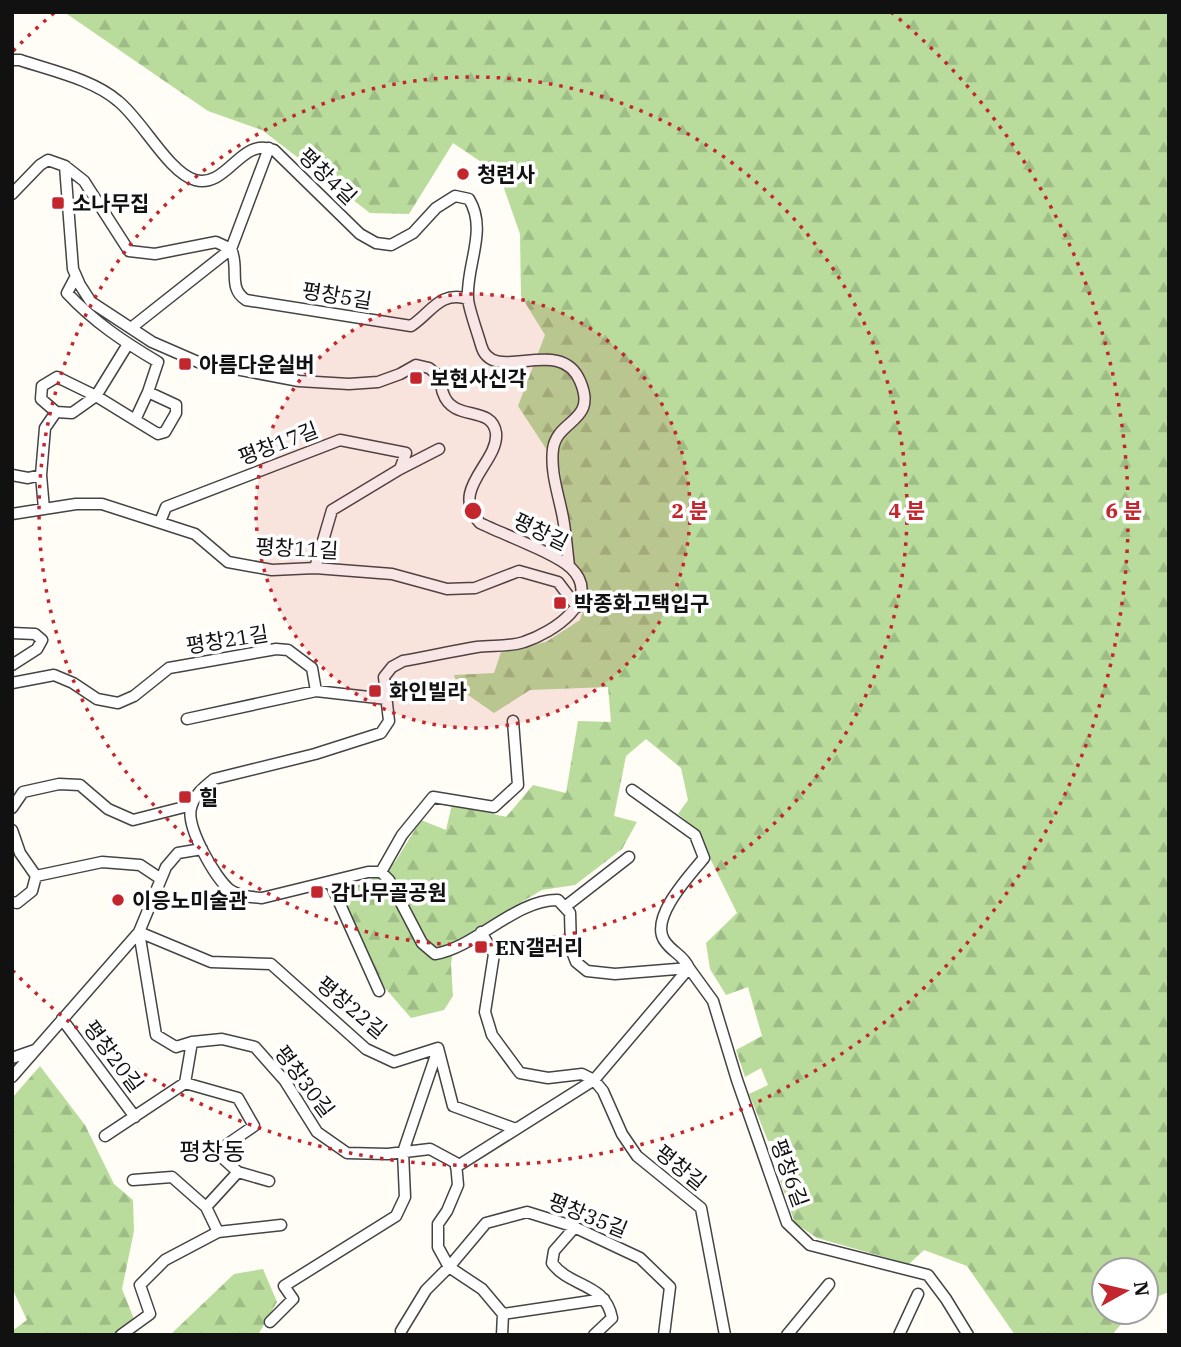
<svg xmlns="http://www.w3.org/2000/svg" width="1181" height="1347" font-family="'IBM Plex Serif','Noto Sans KR',serif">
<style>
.forest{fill:url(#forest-firs)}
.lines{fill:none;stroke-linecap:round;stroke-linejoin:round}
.minor-casing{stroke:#444;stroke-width:13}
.minor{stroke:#fff;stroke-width:10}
.ring{fill:none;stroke:#c4262e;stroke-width:3.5;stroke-dasharray:3.5 7}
.poi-dot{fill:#c4262e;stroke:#fff;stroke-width:2.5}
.labels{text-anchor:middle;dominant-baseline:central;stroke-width:7;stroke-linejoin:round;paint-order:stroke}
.poi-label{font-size:21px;font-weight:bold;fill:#111;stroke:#fff;text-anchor:start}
.street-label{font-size:21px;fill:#111;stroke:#fff}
.quarter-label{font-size:24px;fill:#111;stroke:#fff}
.centre{fill:#c4262e;stroke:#fff;stroke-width:3.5}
.ring-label{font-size:21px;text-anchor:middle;font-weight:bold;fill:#c4262e;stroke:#fff;stroke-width:7;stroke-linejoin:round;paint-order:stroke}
</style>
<defs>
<pattern id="forest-firs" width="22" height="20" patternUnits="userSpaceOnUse" patternTransform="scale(1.75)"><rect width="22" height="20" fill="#b9dc9c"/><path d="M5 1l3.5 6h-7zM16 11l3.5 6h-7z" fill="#9ebc85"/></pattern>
</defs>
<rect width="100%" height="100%" fill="#fffdf5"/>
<!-- forest -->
<path class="forest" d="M64 12H1169V1292L1146 1301V1270H1104V1312H1131L1112 1335H1015L967 1266 924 1250 909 1264 817 1238 795 1223 780 1181 798 1169 788 1141H768L749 1094 768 1085 761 1068 745 1077 736 1050 762 1036 748 987 726 995 710 969 706 943 737 913 695 828 678 814 688 800 681 768 646 739 626 756 614 816 637 822 622 849 575 885 542 890 454 942 451 965 453 996 444 1010 411 1018 385 988 335 892 368 882 395 862 421 820 446 830 452 804 506 817 533 785 566 793 578 721 611 722 608 687 530 690 494 713 458 688 454 675 494 673 501 652 546 642 580 620 585 604 577 572 572 568 560 470 518 406 545 335 521 296 520 234 499 174 453 143 409 214 370 213 262 130 208 111Z
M40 1066 85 1125 114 1184 133 1200 134 1231 122 1289 136 1324 119 1335H12V1331L27 1320 12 1288V1098Z
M263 1269 277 1302 258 1335H170L234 1274Z"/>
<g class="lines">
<!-- minor casing -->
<g class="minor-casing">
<path id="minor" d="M12 60H20C52 71 92 79 118 101 142 120 169 173 195 180 227 189 241 136 274 150L360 234 376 243 391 245 413 233 436 208 455 196 469 199C488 230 466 265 468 298 468 307 478 334 481 345 492 387 560 333 580 381 598 422 557 419 553 449 550 472 559 496 563 518 566 534 567 550 569 566
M65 166 84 181 129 251 155 254 216 242 231 249C240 268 227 288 246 300L411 326C431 313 440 290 468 299
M12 194 40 165 48 160 65 166 73 269 80 285 91 302 152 342 198 362 299 381 349 384 378 382 400 374 416 365 429 368 440 377C441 382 441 388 443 393 453 423 492 404 496 433 499 463 448 489 480 523 502 534 555 553 571 568 604 600 552 633 524 642 510 647 492 645 477 647 452 651 427 657 403 661L392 667 384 677 389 721 381 733 315 754 214 779C204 787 194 795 191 808 186 827 215 878 230 890 239 896 251 897 262 898L368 872H381L389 880 422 943 435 954C475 948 516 899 558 900L570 913 571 949 576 962 587 971 615 974 689 968 713 1001 737 1080 787 1223 810 1245 928 1275 946 1299 968 1335
M76 276 67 293C94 322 124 342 158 362L148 392 135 420 158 434 165 432 176 413V405L148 392
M131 328 231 249 269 148
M128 344 96 396 72 413 56 412 41 399 42 386 57 377 96 396 135 420
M400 469 439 449
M12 475 28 478 41 475
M44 509 41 475 45 428 56 412
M12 514 76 504H102L195 534 228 562 272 570 315 568 392 574 447 589 475 588 519 571 558 582 577 607
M160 522 166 507 340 440 406 453 400 469 332 510 315 568
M12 633 35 634 42 640 37 649 12 665
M12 683 54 675 73 683 97 699 118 703 134 696 169 668 276 649 288 650 312 668 316 691
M187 719 316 691 387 699
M12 808 23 792 59 784 80 785 108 809 133 820 192 805
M12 830 20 853 36 876 102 862 140 865 161 879
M381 872 402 835 433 797 494 807 518 785 513 721
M330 882 379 991
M12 902 17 903 32 891 36 876
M566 906 629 857
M139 932 156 1035 176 1047 192 1042 222 1039 255 1047 285 1081 317 1132 347 1153 388 1154 430 1149 456 1163 458 1185 447 1211 438 1224V1247L449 1267 482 1289 503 1314 502 1335
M139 932 211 962 271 964 366 1049 394 1062 438 1048 453 1106 516 1129
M481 932 494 954 485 1012 492 1035 520 1073 548 1078 582 1074 594 1080 603 1091 622 1134 637 1156 701 1208 725 1335
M62 1019 135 1117
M12 1058 35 1050
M12 1077 139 932 166 867 178 853 202 849
M105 1136 185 1083 192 1042
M456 1167 594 1080 689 968C683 954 672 953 664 940 650 917 690 875 704 858L695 835 632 790
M238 1172 269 1181
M133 1180 172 1177 206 1207
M575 1227 554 1251 552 1263C570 1288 605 1282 612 1318L594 1335
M218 1232 281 1225
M503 1314 604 1299
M270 1322 293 1299 284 1286 396 1216 405 1197 403 1152 438 1049
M401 1331 426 1290 449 1267 486 1223 527 1212 572 1226 640 1258 670 1287 664 1335
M121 1335 150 1314 140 1285 165 1260 218 1232 206 1207 238 1172 216 1152 254 1126 238 1098 185 1083
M787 1335 829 1284
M899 1335 918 1294"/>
</g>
<!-- minor -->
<use href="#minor" class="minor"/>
</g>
<!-- distance rings -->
<circle cx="473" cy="511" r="217" fill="#c4262e" fill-opacity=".12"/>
<g class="ring">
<circle cx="473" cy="511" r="217"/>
<circle cx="473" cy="511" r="434"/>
<path d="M13 51A651 651 0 0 1 55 12M891 12A651 651 0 1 1 13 971"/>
</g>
<!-- markers -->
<g class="poi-dot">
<circle cx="463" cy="174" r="7"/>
<rect x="51" y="196" width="14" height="14" rx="3.5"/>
<rect x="178" y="357" width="14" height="14" rx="3.5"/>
<rect x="409" y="371" width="14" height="14" rx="3.5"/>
<rect x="553" y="596" width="14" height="14" rx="3.5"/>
<rect x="368" y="684" width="14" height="14" rx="3.5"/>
<rect x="178" y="790" width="14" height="14" rx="3.5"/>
<rect x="310" y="885" width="14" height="14" rx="3.5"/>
<circle cx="118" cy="900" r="7"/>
<rect x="474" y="940" width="14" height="14" rx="3.5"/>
</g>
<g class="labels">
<!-- poi labels -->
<g class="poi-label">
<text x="477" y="174">청련사</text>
<text x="72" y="203">소나무집</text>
<text x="199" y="364">아름다운실버</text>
<text x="430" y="378">보현사신각</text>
<text x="574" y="603">박종화고택입구</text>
<text x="389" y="691">화인빌라</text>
<text x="199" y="797">힐</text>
<text x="331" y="892">감나무골공원</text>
<text x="132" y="900">이응노미술관</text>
<text x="495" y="947">EN갤러리</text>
</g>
<!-- street labels -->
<g class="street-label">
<text transform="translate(328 176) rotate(44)">평창4길</text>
<text transform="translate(337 295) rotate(9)">평창5길</text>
<text transform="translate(278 443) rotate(-21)">평창17길</text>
<text transform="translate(541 531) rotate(26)">평창길</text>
<text transform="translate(297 548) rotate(3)">평창11길</text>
<text transform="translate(227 639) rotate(-9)">평창21길</text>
<text transform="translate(352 1007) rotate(40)">평창22길</text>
<text transform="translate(114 1056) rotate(53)">평창20길</text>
<text transform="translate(305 1081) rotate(53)">평창30길</text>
<text transform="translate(681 1167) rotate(39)">평창길</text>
<text transform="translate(790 1173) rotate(70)">평창6길</text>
<text transform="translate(588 1215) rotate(22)">평창35길</text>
</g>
<!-- quarter labels -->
<g class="quarter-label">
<text x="212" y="1151">평창동</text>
</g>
</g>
<circle cx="473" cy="511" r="10" class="centre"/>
<g class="ring-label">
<text x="690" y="518">2 분</text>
<text x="907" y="518">4 분</text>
<text x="1124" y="518">6 분</text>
</g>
<!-- border -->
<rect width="1181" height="1347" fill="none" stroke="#111111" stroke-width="28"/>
<!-- north arrow -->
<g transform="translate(1125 1291) rotate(82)"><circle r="33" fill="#ffffff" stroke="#a0a0a0" stroke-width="2"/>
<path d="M0-5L12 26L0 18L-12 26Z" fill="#c4262e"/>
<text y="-10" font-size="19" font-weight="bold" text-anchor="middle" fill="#111111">N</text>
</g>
</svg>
